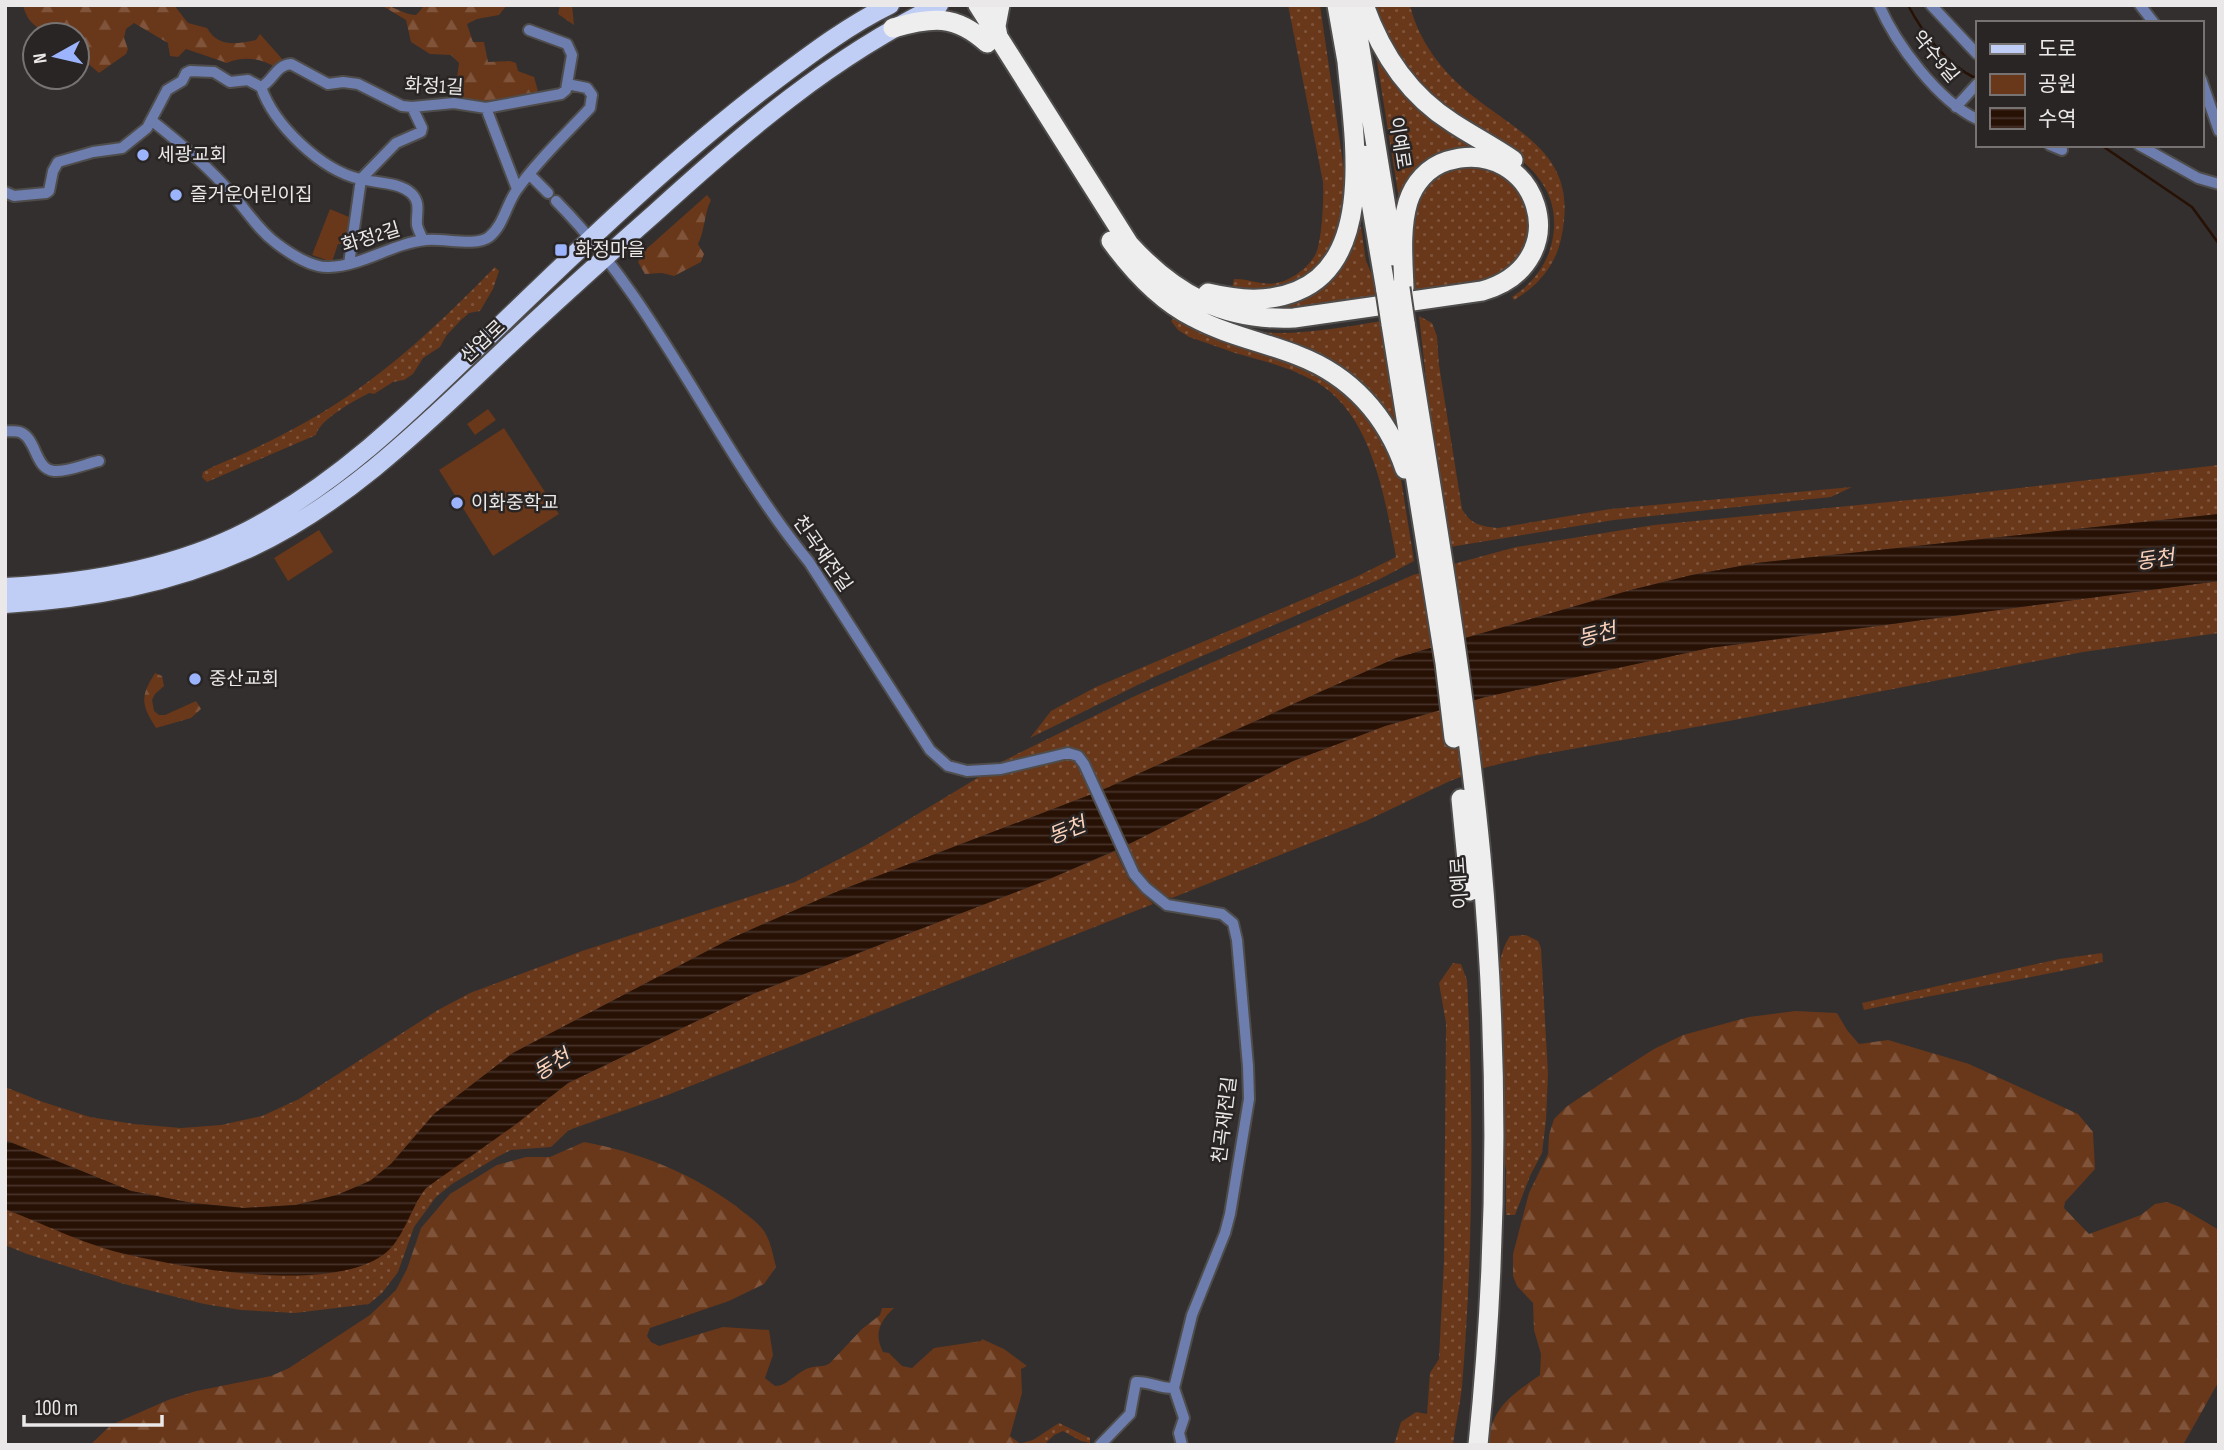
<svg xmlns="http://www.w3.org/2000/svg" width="2224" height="1450" font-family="'Sofia Sans Condensed','Noto Sans KR',sans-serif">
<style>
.grass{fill:url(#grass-dots)}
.forest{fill:url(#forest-firs)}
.green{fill:#693719}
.water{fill:url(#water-rules)}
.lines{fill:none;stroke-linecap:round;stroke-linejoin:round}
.stream{stroke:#271004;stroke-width:2.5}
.street-casing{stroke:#4f4d4c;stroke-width:14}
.primary-casing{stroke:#4f4d4c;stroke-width:21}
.highway-casing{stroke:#4f4d4c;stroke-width:23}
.street{stroke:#6d7dae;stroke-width:10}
.primary{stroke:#c0cef6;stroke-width:18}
.highway{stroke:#eee;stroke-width:19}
.highway-bridge-casing{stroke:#4f4d4c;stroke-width:23;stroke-linecap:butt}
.highway-bridge{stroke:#eee;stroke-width:19}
.poi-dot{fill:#9cb4fd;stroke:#282524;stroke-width:2.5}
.labels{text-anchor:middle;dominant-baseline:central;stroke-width:5;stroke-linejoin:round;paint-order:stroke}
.street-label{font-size:19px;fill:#eae8e8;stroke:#282524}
.poi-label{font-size:19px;fill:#eae8e8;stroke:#282524;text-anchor:start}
.water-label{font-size:21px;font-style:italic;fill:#fbd1ba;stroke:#282524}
</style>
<defs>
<pattern id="grass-dots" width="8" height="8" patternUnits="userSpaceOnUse" patternTransform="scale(1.75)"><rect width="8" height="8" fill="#693719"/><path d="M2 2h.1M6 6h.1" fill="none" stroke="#7f543a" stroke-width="1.8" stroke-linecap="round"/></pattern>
<pattern id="forest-firs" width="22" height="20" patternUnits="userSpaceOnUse" patternTransform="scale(1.75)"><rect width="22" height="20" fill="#693719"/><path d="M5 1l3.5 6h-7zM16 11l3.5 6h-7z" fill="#7f543a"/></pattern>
<pattern id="water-rules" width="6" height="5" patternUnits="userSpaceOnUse" patternTransform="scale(1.75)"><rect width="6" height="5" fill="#271004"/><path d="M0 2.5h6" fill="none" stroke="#463329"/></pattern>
</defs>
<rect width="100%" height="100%" fill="#322f2e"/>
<!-- grass -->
<path class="grass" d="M1288 5H1320L1345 177 1341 226 1323 264 1284 290 1238 291 1232 288 1234 279C1248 278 1262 286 1277 283 1291 280 1310 267 1316 253 1322 240 1324 197 1323 182Z
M1372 5H1410C1418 40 1442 71 1469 93 1522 136 1580 155 1561 239 1555 266 1538 286 1514 300L1512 297C1532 284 1547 265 1552 242 1569 165 1483 140 1437 103 1426 94 1412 80 1403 68 1390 50 1382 25 1372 5Z
M1375 49 1483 149 1472 151 1399 199Z
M1484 164 1524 190 1534 236 1508 276 1415 295 1409 243 1419 191 1443 169Z
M1361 227 1366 261 1376 284 1378 300 1292 313 1247 304 1291 299 1353 228Z
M495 267 499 271 493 289 480 311 469 313 460 321 446 336 440 347 423 358 413 374 404 380 393 382 374 394 369 393C354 401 319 420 316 435L207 482 202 477 203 472C217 464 232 459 247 452 273 440 298 427 323 412 388 373 442 321 495 267Z
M1419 316 1432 323 1437 336 1439 365 1462 509C1471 525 1481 526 1498 528L1610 509 1852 487 1831 497 1614 520 1450 547 1432 433Z
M1174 318 1209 334 1301 365 1354 396 1394 458 1401 479 1414 561 1378 580 1156 676 1030 738 1051 711 1096 687 1356 577 1396 557C1385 498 1372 414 1316 382 1290 367 1263 361 1235 353 1220 348 1205 342 1189 337L1178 330 1171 321Z
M1382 321 1400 430 1396 432 1384 411 1249 331C1294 337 1337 328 1382 321Z
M2219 465V514L1757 563 1692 575 1631 590 1396 658 1100 791 836 892 732 938 513 1053 434 1114 391 1164 370 1181 337 1195 296 1205 244 1208 192 1203 131 1191 5 1140V1087L43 1102 90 1117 134 1124 181 1128 221 1125 262 1116 299 1099 438 1010 470 993 582 951 795 882 868 844 979 777 1067 757 1087 763 1080 750 1074 748 1002 765 1001 762 1135 696 1413 575 1516 547 1654 525 1950 496Z
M2219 581V633L2083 652 1729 721 1533 756 1487 767 1450 781 1366 821 1172 898C1148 894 1135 866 1125 846L1293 761 1385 726 1485 697 1709 648Z
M1115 851 1129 880 1153 904 665 1096 569 1130 551 1147 511 1150 499 1156 452 1184 436 1197 414 1227 398 1272 382 1293 369 1304 295 1313 241 1310 204 1304 124 1284 27 1254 5 1245V1209L119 1252 415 1201 426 1188 450 1169 484 1147 568 1083 755 993 1047 880Z
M1526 935 1538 941 1541 948 1548 1074 1546 1120 1542 1153 1530 1176 1515 1215H1506V1170L1502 1144 1498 980C1499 965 1501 949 1510 936Z
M2102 953 2103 962C2024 980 1943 992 1864 1010L1862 1003 2059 959Z
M1453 963 1461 964 1467 980C1474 1115 1473 1251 1462 1387 1460 1406 1455 1425 1453 1445H1394L1401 1422 1416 1412 1427 1414 1430 1373 1439 1359 1444 1260 1446 1023 1439 983Z
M1059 1423 1090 1438V1443L1081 1441 1063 1431 1054 1435 1044 1445 1022 1443 1033 1440Z"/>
<!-- forest -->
<path class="forest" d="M23 5H174L188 23 207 28C219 48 236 44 256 40L260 34 283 60 275 67C261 58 243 56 227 63L186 49 178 57 170 56 168 43 134 23 126 29 124 38 128 49 126 54 99 73 77 54V35C54 35 29 33 23 5Z
M381 5C394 5 403 15 416 15L425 5H507L499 15 477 19 467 24 473 42H484L488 62 510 61 516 63 518 71 534 77 538 91 533 95 484 102 457 98 455 94 459 63 451 55 430 54 411 42 406 20Z
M560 5H572L574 25 558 14Z
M707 195 711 200C704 214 705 230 698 244L704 254 701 262 674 276 662 273 645 274 638 262 643 252Z
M155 673 162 676 164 686 155 694 152 700 154 711 159 715H165L196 701 201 709 191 718 156 728C141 704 140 697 155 673Z
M1795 1011 1837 1013 1847 1030 1859 1044 1888 1040 1969 1064 2078 1114 2093 1132 2095 1169 2065 1202 2064 1208 2089 1234 2141 1215 2155 1204 2167 1202 2180 1207 2219 1230V1381L2183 1445H1488C1491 1407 1512 1395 1540 1375L1541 1354 1534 1330 1533 1303 1517 1286 1513 1276V1254L1529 1193 1548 1154 1549 1135 1554 1119 1566 1107 1621 1070 1654 1049 1683 1035 1749 1017Z
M584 1142C639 1152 691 1173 736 1206 745 1214 757 1221 764 1231 771 1242 773 1255 776 1267L764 1284 729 1301 650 1328 647 1336 651 1342 659 1346 723 1327 769 1330 773 1355 765 1378 775 1386C788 1386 796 1372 809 1368 817 1365 823 1368 830 1363L862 1329 880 1315 882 1308H894C879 1322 874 1334 883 1352L889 1353 902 1366 912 1368 934 1348 981 1341 982 1339 1004 1349 1027 1366 1021 1369 1022 1393 1010 1436 1022 1445H90L111 1425 168 1400 196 1391 271 1376 289 1368 370 1315 396 1290 407 1269 421 1228 450 1194 497 1165 526 1157H550Z"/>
<!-- green -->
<path class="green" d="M330 209 349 217 346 244H338L332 262 312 255Z
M488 409 496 420 475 435 467 424Z
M504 428 559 514 493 556 439 470Z
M319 530 333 552 288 581 274 558Z"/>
<!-- water -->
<path class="water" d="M2219 514V581L1709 648 1485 697 1385 726 1293 761 1125 846 1047 880 755 993 703 1018 568 1083 515 1125 426 1188C410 1208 404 1240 383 1255 329 1294 183 1268 121 1253 84 1244 41 1223 5 1209V1140L131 1191 192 1203 244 1208 296 1205 337 1195 370 1181 391 1164 434 1114 513 1053 732 938 836 892 1100 791 1396 658 1631 590 1692 575 1757 563Z"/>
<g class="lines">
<!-- stream -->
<path class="stream" d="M1908 5C1923 34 1947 65 1977 79
M2101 145 2192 207 2219 244"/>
<!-- street casing -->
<g class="street-casing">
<path id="street" d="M1879 5C1896 44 1938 101 1977 119
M1931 5 1977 54
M2140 5 2154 23
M529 30 567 44 572 55 567 84
M2201 79 2219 131
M261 87C274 125 321 170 360 179 376 183 400 182 412 194 421 203 416 214 417 225 418 230 421 235 423 240
M1956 107 1977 84
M486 108 517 189
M2050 145 2062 150
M2139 145 2198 178 2219 184
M530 175 548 193
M5 192 14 196 46 193 49 191 53 171 58 162 93 152 122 148 147 128 167 90 182 81 186 73 190 71 214 72 230 82 248 80 261 87C273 81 276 65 291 64L328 84 343 82 358 84 402 106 412 107 454 103 486 108 561 94 566 90 567 84 587 88 592 95 590 108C566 134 536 162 516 191 506 206 503 226 489 237 476 247 444 238 426 240 393 243 363 266 329 267 312 268 289 253 276 243 257 229 246 209 230 192 207 165 179 142 151 120
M556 201C660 306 716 448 809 562L930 750 948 766 967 771 1001 769 1068 753 1078 756 1084 764 1134 874 1146 888 1167 905 1222 914 1233 923 1237 940 1248 1066 1249 1099 1230 1214 1225 1233 1192 1315 1174 1388 1184 1418 1179 1433 1182 1445
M349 264 361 179 396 143 421 132 422 128 412 107
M5 431C11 432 17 430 22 433 37 441 35 469 54 471 68 472 85 464 99 461
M1100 1445 1130 1414 1136 1382C1149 1381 1160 1389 1174 1388"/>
</g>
<!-- primary casing -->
<g class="primary-casing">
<path id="primary" d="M5 587C87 583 173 569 247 531 340 483 414 409 488 337 580 248 674 157 776 80 812 53 849 25 890 5
M5 604C90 599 170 584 248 549 345 505 427 423 503 351 553 304 604 258 655 213 743 133 831 57 939 5"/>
</g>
<!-- highway casing -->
<g class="highway-casing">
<path id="highway" d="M978 5 1129 244C1175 295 1224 321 1294 318L1482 291C1581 263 1537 134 1447 161 1428 167 1414 183 1408 202 1400 229 1403 260 1404 288
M1337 5 1349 73
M1353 5 1394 256
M1364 5C1381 53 1410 96 1453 123 1473 136 1494 147 1513 160
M893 28C932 17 955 14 987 43
M998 36 996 26 1000 5
M1363 155 1386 291
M1111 241C1133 271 1159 300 1193 317 1226 335 1264 342 1299 356 1351 376 1387 416 1405 469
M1208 293C1238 300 1268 303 1297 291 1377 259 1353 129 1347 62
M1405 323C1433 501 1464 678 1481 856 1499 1051 1498 1250 1478 1445
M1391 324 1445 663 1454 738
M1461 799 1470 891"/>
</g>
<!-- street -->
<use href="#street" class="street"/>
<!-- primary -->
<use href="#primary" class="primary"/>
<!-- highway -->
<use href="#highway" class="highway"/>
<!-- highway-bridge casing -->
<g class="highway-bridge-casing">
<path id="highway-bridge" d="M1400 288 1405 323
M1386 291 1391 324"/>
</g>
<!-- highway-bridge -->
<use href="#highway-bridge" class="highway-bridge"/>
</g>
<!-- markers -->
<g class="poi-dot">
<circle cx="143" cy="155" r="7"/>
<circle cx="176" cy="195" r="7"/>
<rect x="554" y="243" width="14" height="14" rx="3.5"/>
<circle cx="457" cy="503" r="7"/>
<circle cx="195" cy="679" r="7"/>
</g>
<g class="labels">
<!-- street labels -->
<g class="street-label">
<text transform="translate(1935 57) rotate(50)">약수9길</text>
<text transform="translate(434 87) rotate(3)">화정1길</text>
<text transform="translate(1399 143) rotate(81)">이예로</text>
<text transform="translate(371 238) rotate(-17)">화정2길</text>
<text transform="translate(483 342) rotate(-43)">산업로</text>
<text transform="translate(822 554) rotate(55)">천곡재전길</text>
<text transform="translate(1460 883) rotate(-94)">이예로</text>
<text transform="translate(1225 1120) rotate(-83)">천곡재전길</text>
</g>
<!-- poi labels -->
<g class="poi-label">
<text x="157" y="155">세광교회</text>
<text x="190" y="195">즐거운어린이집</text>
<text x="575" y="250">화정마을</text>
<text x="471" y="503">이화중학교</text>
<text x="209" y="679">중산교회</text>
</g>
<!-- water labels -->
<g class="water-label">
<text transform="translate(2155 560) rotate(-8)">동천</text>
<text transform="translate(1597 635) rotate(-14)">동천</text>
<text transform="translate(1067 831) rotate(-22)">동천</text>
<text transform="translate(552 1065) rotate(-32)">동천</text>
</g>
</g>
<!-- border -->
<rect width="2224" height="1450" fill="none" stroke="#eae8e8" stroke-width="14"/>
<!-- legend -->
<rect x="1976" y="21" width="228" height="126" fill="#282524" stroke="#767372" stroke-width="2"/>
<rect x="1990" y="44" width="35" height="10" fill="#c0cef6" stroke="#767372" stroke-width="2"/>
<text x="2038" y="56" font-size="21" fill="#eae8e8">도로</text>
<rect x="1990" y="74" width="35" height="21" fill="#693719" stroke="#767372" stroke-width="2"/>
<text x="2038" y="91" font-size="21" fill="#eae8e8">공원</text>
<rect x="1990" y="108" width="35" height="21" fill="url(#water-rules)" stroke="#767372" stroke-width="2"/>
<text x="2038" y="126" font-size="21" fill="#eae8e8">수역</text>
<!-- north arrow -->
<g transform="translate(56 56) rotate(262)"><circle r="33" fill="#282524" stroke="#767372" stroke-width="2"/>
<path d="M0-5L12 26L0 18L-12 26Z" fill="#9cb4fd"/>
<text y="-10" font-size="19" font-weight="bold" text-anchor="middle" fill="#eae8e8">N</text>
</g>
<!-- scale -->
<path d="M24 1415v10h138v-10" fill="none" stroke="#eae8e8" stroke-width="3.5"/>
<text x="35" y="1415" font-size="21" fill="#eae8e8" stroke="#282524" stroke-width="5" paint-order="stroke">100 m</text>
</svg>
